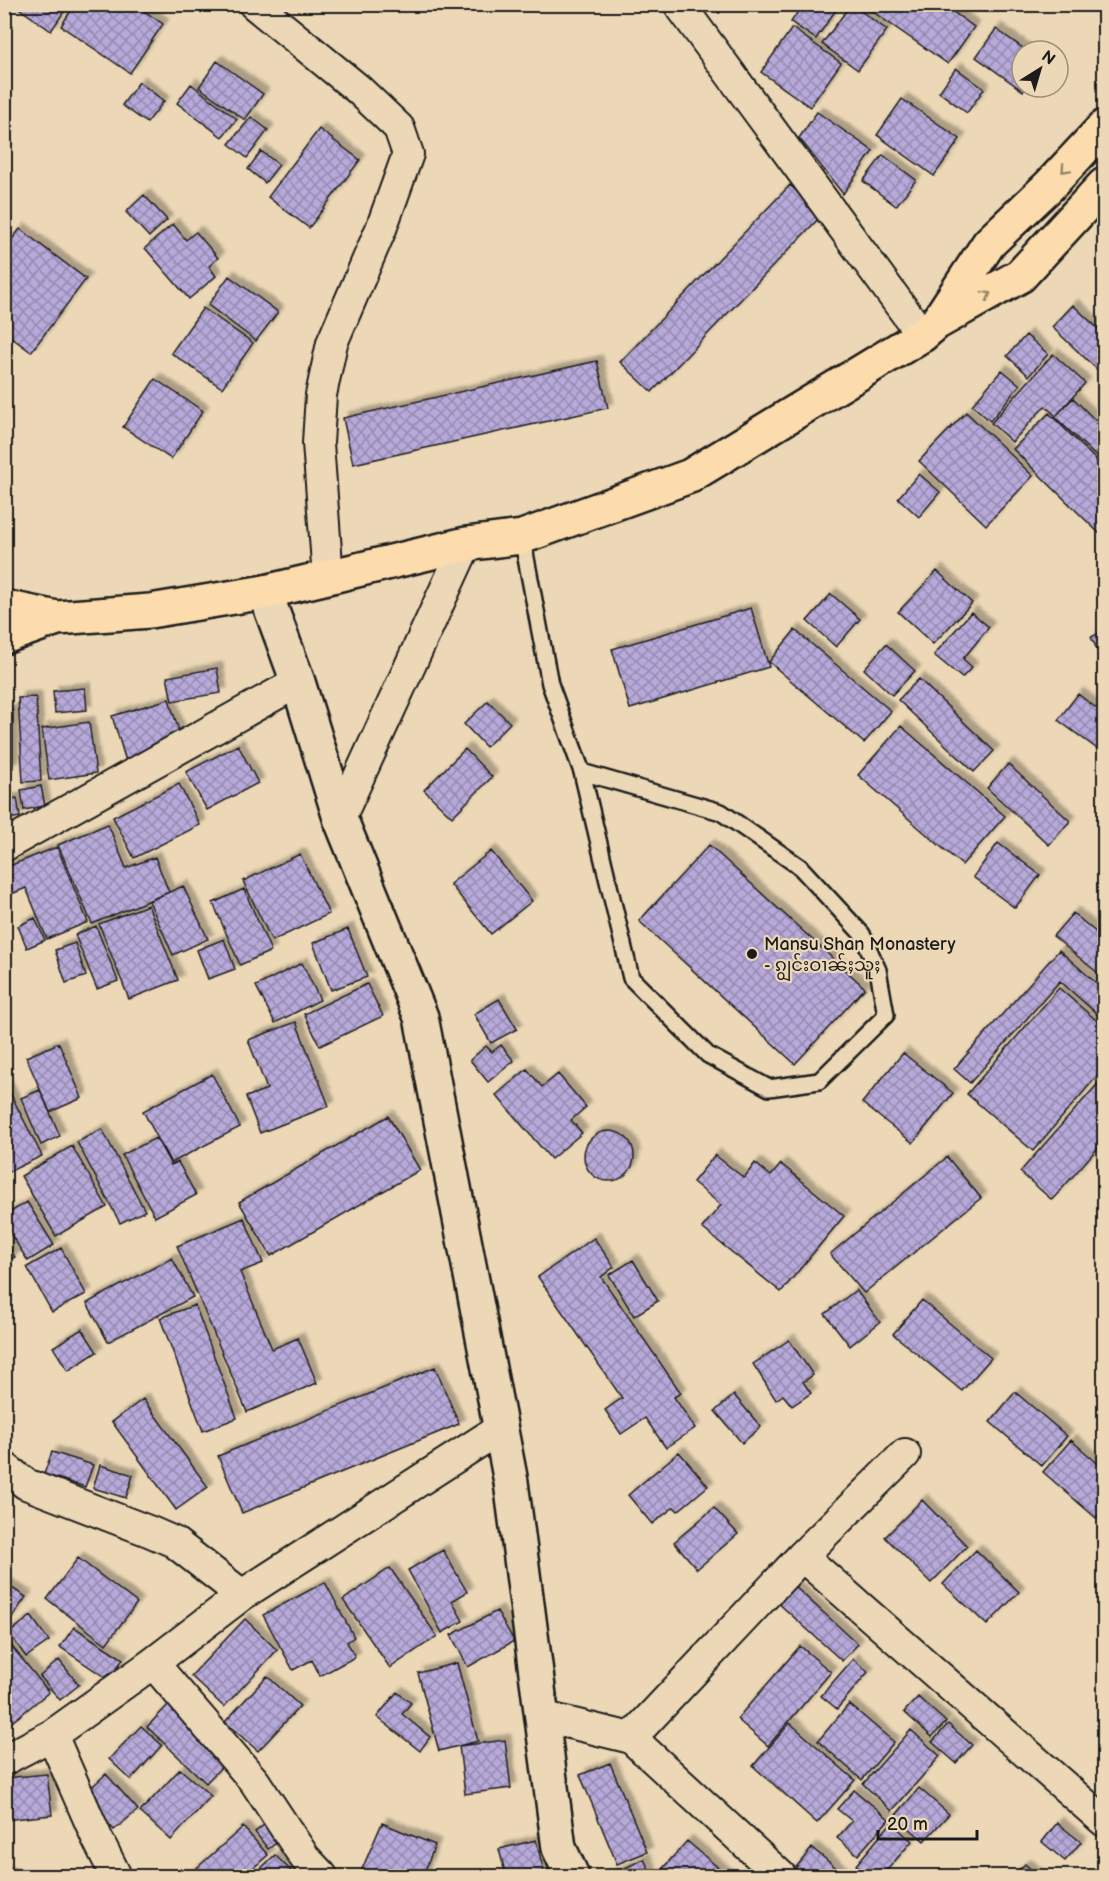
<svg xmlns="http://www.w3.org/2000/svg" width="1109" height="1881" font-family="'Balsamiq Sans','Noto Sans Myanmar',sans-serif">
<style>
.building{fill:url(#building-cross-hatch);stroke:#1c1c1c;stroke-width:1.5;filter:url(#shadow)}
.lines{fill:none;stroke-linecap:round;stroke-linejoin:round}
.service-casing{stroke:#1c1c1c;stroke-width:20}
.minor-casing{stroke:#1c1c1c;stroke-width:34}
.tertiary-casing{stroke:#1c1c1c;stroke-width:38}
.primary-casing{stroke:#1c1c1c;stroke-width:38}
.service{stroke:#ecd8b6;stroke-width:15}
.minor{stroke:#ecd8b6;stroke-width:30}
.tertiary{stroke:#ecd8b6;stroke-width:33}
.primary{stroke:#fcdcac;stroke-width:33}
.oneway{stroke:#97866b}
.poi-dot{fill:#1c1c1c;stroke:#ecd8b6;stroke-width:2}
.labels{text-anchor:middle;dominant-baseline:central;stroke-width:4.5;stroke-linejoin:round;paint-order:stroke}
.poi-label{font-size:18px;fill:#1c1c1c;stroke:#ecd8b6;text-anchor:start}
</style>
<defs>
<pattern id="building-cross-hatch" width="8" height="8" patternUnits="userSpaceOnUse" patternTransform="scale(1.5)"><rect width="8" height="8" fill="#b7a9d9"/><path d="M0 0l8 8M0 8l8-8" fill="none" stroke="#9489af"/></pattern>
<filter id="shadow"><feDropShadow dx="5.5" dy="-5.5" stdDeviation="1.5" flood-color="#0004"/></filter>
</defs>
<rect width="100%" height="100%" fill="#ecd8b6"/>
<filter id="ink" filterUnits="userSpaceOnUse"><feTurbulence type="fractalNoise" baseFrequency=".0167" numOctaves="2"/><feDisplacementMap in="SourceGraphic" scale="12" xChannelSelector="R" yChannelSelector="G"/><feConvolveMatrix kernelMatrix="1 2 1 2 8 2 1 2 1" color-interpolation-filters="sRGB"/></filter>
<g filter="url(#ink)">
<!-- building -->
<path class="building" d="M13 4H69L51 31Z
M75 4H134L163 24 130 73 61 26Z
M712 4H728L719 13Z
M803 4H840L816 39 791 22Z
M851 4 887 30 858 70 822 44Z
M868 4H942L974 27 948 64 866 7Z
M792 28 841 63 810 107 761 72Z
M996 29 1027 51H1022V87H1027L1023 91 976 57Z
M217 61 263 94 245 120 199 87Z
M956 68 984 89 967 113 939 92Z
M139 82 164 101 147 123 122 105Z
M191 84 237 119 222 137 177 103Z
M902 99 960 139 934 176 877 135Z
M817 112 873 151 843 194 799 138Z
M251 117 268 130 247 158 229 144Z
M319 129 360 160 309 228 268 197Z
M261 151 279 165 265 183 248 169Z
M883 155 916 180 896 206 863 181Z
M790 185 822 215 652 392 620 362Z
M144 195 167 220 149 237 126 212Z
M173 224 186 240 196 232 218 258 209 266 216 276 189 299 145 248Z
M20 229 86 279 31 352 4 332V249Z
M229 276 278 312 256 341 208 305Z
M1073 305 1104 334V376L1052 327Z
M203 308 253 343 222 388 171 353Z
M1026 335 1048 354 1029 376 1007 356Z
M1053 354 1085 383 1056 416 1045 406 1012 442 991 423Z
M597 361 608 408 353 464 343 418Z
M1002 370 1020 385 990 421 972 405Z
M155 379 203 411 171 459 123 427Z
M1073 398 1104 429V464L1055 417Z
M966 412 1033 476 986 525 919 461Z
M1049 413 1104 468V535L1103 537 1013 449Z
M919 474 940 492 919 517 898 498Z
M937 571 972 603 933 644 898 612Z
M831 594 860 619 836 647 807 621Z
M751 608 769 667 630 709 612 649Z
M971 612 989 627 963 659 972 667 962 678 934 655Z
M795 630 891 711 864 743 769 662Z
M1104 631V652L1100 655 1091 637Z
M886 644 915 671 892 695 864 669Z
M217 668 221 693 172 701 167 677Z
M919 679 994 751 974 772 898 700Z
M85 688 87 710 55 713 53 691Z
M1078 694 1104 714V745L1100 751 1058 720Z
M36 697 41 781 23 782 18 698Z
M169 699 183 744 126 761 112 716Z
M488 701 510 723 486 747 464 724Z
M4 711H13V768H4Z
M89 722 96 773 49 780 42 729Z
M901 726 1005 816 962 865 858 775Z
M238 745 258 783 207 810 186 772Z
M465 749 492 777 452 817 424 790Z
M1008 764 1070 821 1049 845 987 788Z
M179 784 200 825 134 858 113 817Z
M41 786 45 806 24 810 21 790Z
M17 798 20 817 4 820V800Z
M108 824 126 868 155 857 169 892 92 924 58 845Z
M998 843 1040 875 1015 908 973 877Z
M709 845 865 988 795 1064 639 921Z
M57 847 88 922 47 939 26 888 9 895 4 884V868Z
M491 851 532 901 491 934 450 884Z
M300 854 329 914 272 941 243 881Z
M183 886 208 939 173 955 149 901Z
M244 889 271 951 240 965 213 903Z
M148 905 178 980 129 999 99 924Z
M1073 913 1104 939V978L1053 936Z
M35 918 45 940 27 948 18 926Z
M96 926 118 981 97 989 75 935Z
M348 929 367 977 331 990 313 943Z
M224 939 235 969 208 979 197 950Z
M75 943 86 976 66 983 55 950Z
M1059 950 1104 990V1020L1060 981 970 1083 954 1069Z
M302 963 320 1000 275 1023 256 986Z
M367 984 383 1016 320 1046 304 1014Z
M1059 988 1104 1027V1068L1033 1151 967 1094Z
M499 999 517 1029 491 1043 474 1014Z
M296 1022 329 1106 260 1133 246 1097 267 1089 248 1040Z
M59 1043 82 1098 50 1112 26 1057Z
M501 1045 514 1061 488 1082 470 1060 486 1046 492 1052Z
M903 1053 953 1093 913 1143 862 1103Z
M527 1069 542 1087 558 1074 586 1107 571 1120 582 1133 551 1159 496 1095Z
M212 1074 240 1127 171 1163 143 1111Z
M1101 1080 1104 1083V1141L1052 1200 1020 1172Z
M4 1081 42 1156 4 1174Z
M40 1090 60 1136 41 1145 21 1098Z
M388 1116 420 1170 271 1256 239 1202Z
M102 1129 145 1211 120 1223 77 1142Z
M584 1156a25 25 0 1 1 50 0a25 25 0 1 1-50 0Z
M156 1138 171 1165 178 1162 196 1195 155 1217 122 1155Z
M72 1146 107 1207 56 1236 21 1176Z
M715 1155 744 1178 755 1163 771 1176 781 1164 844 1216 781 1292 702 1228 721 1205 693 1182Z
M947 1157 981 1198 864 1293 830 1254Z
M27 1202 54 1245 28 1261 4 1224V1216Z
M244 1218 263 1263 240 1272 272 1349 298 1338 317 1383 247 1412 177 1246Z
M594 1238 614 1267 601 1277 681 1393 674 1397 695 1428 666 1448 645 1418 621 1434 605 1410 622 1398 538 1277Z
M4 1239 15 1257 4 1263Z
M61 1248 86 1294 52 1312 27 1267Z
M172 1258 193 1297 108 1342 87 1303Z
M633 1260 658 1301 634 1316 609 1275Z
M856 1290 880 1322 850 1346 825 1314Z
M922 1300 991 1358 962 1391 893 1334Z
M195 1305 237 1418 203 1431 160 1318Z
M82 1329 97 1352 68 1371 53 1347Z
M789 1340 813 1375 803 1382 811 1393 792 1406 783 1395 776 1400 753 1364Z
M435 1367 459 1424 242 1513 218 1456Z
M1015 1392 1067 1436 1042 1466 990 1422Z
M734 1395 761 1427 742 1443 715 1411Z
M143 1399 208 1487 176 1510 112 1422Z
M1071 1440 1104 1469V1508L1096 1518 1043 1472Z
M52 1452 93 1465 85 1487 44 1474Z
M679 1452 708 1486 678 1511 674 1507 652 1524 628 1495Z
M100 1465 133 1475 126 1498 93 1488Z
M922 1500 967 1546 931 1583 885 1537Z
M714 1508 738 1534 697 1569 674 1542Z
M443 1550 467 1592 452 1601 463 1621 442 1633 408 1570Z
M976 1550 1019 1592 987 1625 943 1584Z
M78 1558 137 1603 106 1644 47 1599Z
M390 1568 437 1636 390 1668 343 1600Z
M325 1582 354 1637 347 1642 355 1657 320 1676 312 1660 293 1670 263 1615Z
M4 1583 26 1597 8 1623 4 1621Z
M792 1584 858 1644 842 1661 776 1601Z
M497 1611 514 1641 468 1667 451 1635Z
M31 1616 49 1641 26 1657 9 1633Z
M245 1619 277 1650 224 1707 191 1676Z
M74 1627 123 1659 109 1680 60 1647Z
M9 1643 49 1692 12 1722 4 1713V1647Z
M800 1646 831 1672 768 1746 737 1719Z
M853 1659 868 1672 837 1709 821 1696Z
M59 1660 79 1685 60 1700 40 1676Z
M457 1663 478 1741 439 1751 418 1673Z
M267 1676 300 1706 258 1751 225 1722Z
M397 1692 411 1703 402 1714 430 1737 420 1751 377 1717Z
M918 1697 946 1722 932 1737 904 1712Z
M170 1703 229 1759 206 1783 147 1727Z
M849 1704 894 1742 862 1780 818 1741Z
M790 1723 855 1780 817 1823 753 1766Z
M948 1724 972 1745 956 1763 932 1742Z
M141 1726 162 1745 131 1780 109 1759Z
M911 1730 940 1756 892 1811 863 1784Z
M505 1740 511 1788 465 1794 459 1746Z
M610 1763 647 1852 617 1864 580 1775Z
M180 1769 211 1796 171 1840 140 1812Z
M47 1774 52 1815 4 1820V1778Z
M106 1774 138 1810 114 1830 83 1795Z
M919 1788 949 1814 924 1841 895 1816Z
M854 1790 889 1819 858 1855 837 1838 852 1821 837 1809Z
M272 1819 286 1836 268 1849 255 1832Z
M382 1823 435 1845 423 1876H359Z
M891 1823 912 1841 882 1876H869L856 1865Z
M1057 1823 1081 1842 1065 1861 1042 1842Z
M243 1827 268 1855 244 1876H192L190 1874Z
M536 1840 545 1876H506L499 1849Z
M687 1841 728 1876H672L663 1868Z
M812 1848 846 1876H797L792 1872Z
M275 1855 296 1876H253Z
M644 1859 652 1876H611L610 1875Z
M1025 1864 1038 1876H1013Z
M4 1871 17 1876H4Z"/>
<g class="lines">
<!-- service casing -->
<g class="service-casing">
<path id="service" d="M522 537 550 684 582 772 631 978 708 1055 769 1088 819 1081 886 1015 878 970 862 934 800 867 721 812 582 772"/>
</g>
<!-- minor casing -->
<g class="minor-casing">
<path id="minor" d="M254 4 358 89 399 128 408 154 381 229 332 343 321 395 318 443 328 578
M679 4 922 335
M340 818 466 544
M4 846 298 682
M4 1467 26 1484 151 1532 174 1542 242 1595
M802 1556 1104 1821
M153 1663 255 1782 305 1858 322 1876
M541 1716 631 1738 802 1556 905 1454
M52 1735 97 1838 116 1876
M631 1738 781 1876
M4 1760 52 1735 153 1663 242 1595 501 1428"/>
</g>
<!-- tertiary casing -->
<g class="tertiary-casing">
<path id="tertiary" d="M265 592 298 682 340 818 421 1017 511 1482 559 1848 572 1876"/>
</g>
<!-- primary casing -->
<g class="primary-casing">
<path id="primary" d="M939 319 989 243 1049 186 1104 127
M4 607 57 618
M4 637 57 618 150 611 265 592 466 544 522 537 690 476 922 335 936 323 1020 276 1104 185"/>
</g>
<!-- service -->
<use href="#service" class="service"/>
<!-- minor -->
<use href="#minor" class="minor"/>
<!-- tertiary -->
<use href="#tertiary" class="tertiary"/>
<!-- primary -->
<use href="#primary" class="primary"/>
</g>
<!-- one-way arrows -->
<defs><path id="oneway-chevron" d="M-2-3.5L2.5 0L-2 3.5" fill="none" stroke-width="1.6" stroke-linecap="round" stroke-linejoin="round" transform="scale(1.5)"/></defs>
<g class="oneway">
<use href="#oneway-chevron" transform="translate(1065 169) rotate(133)"/>
<use href="#oneway-chevron" transform="translate(987 295) rotate(-29)"/>
</g>
</g>
<!-- markers -->
<circle class="poi-dot" cx="752" cy="954" r="6"/>
<g class="labels">
<!-- poi labels -->
<g class="poi-label">
<text x="764" y="944">Mansu Shan Monastery<tspan x="764" dy="21">- ၵျွင်းဝၢၼ်ႈသူႈ</tspan></text>
</g>
</g>
<!-- margin -->
<rect width="1109" height="1881" fill="none" stroke="#ecd8b6" stroke-width="24"/>
<rect x="12" y="12" width="1085" height="1857" fill="none" stroke="#1c1c1c" stroke-width="2" filter="url(#ink)"/>
<!-- north arrow -->
<g transform="translate(1040 69) rotate(37)"><circle r="28" fill="#ecd8b6" stroke="#998d78" stroke-width="1.5"/>
<path d="M0-4.5L10 22L0 15L-10 22Z" fill="#1c1c1c"/>
<text y="-9" font-size="16" font-weight="bold" text-anchor="middle" fill="#1c1c1c">N</text>
</g>
<!-- scale -->
<path d="M878 1830v9h99v-9" fill="none" stroke="#1c1c1c" stroke-width="3"/>
<text x="887" y="1830" font-size="18" fill="#1c1c1c" stroke="#ecd8b6" stroke-width="4.5" paint-order="stroke">20 m</text>
</svg>
